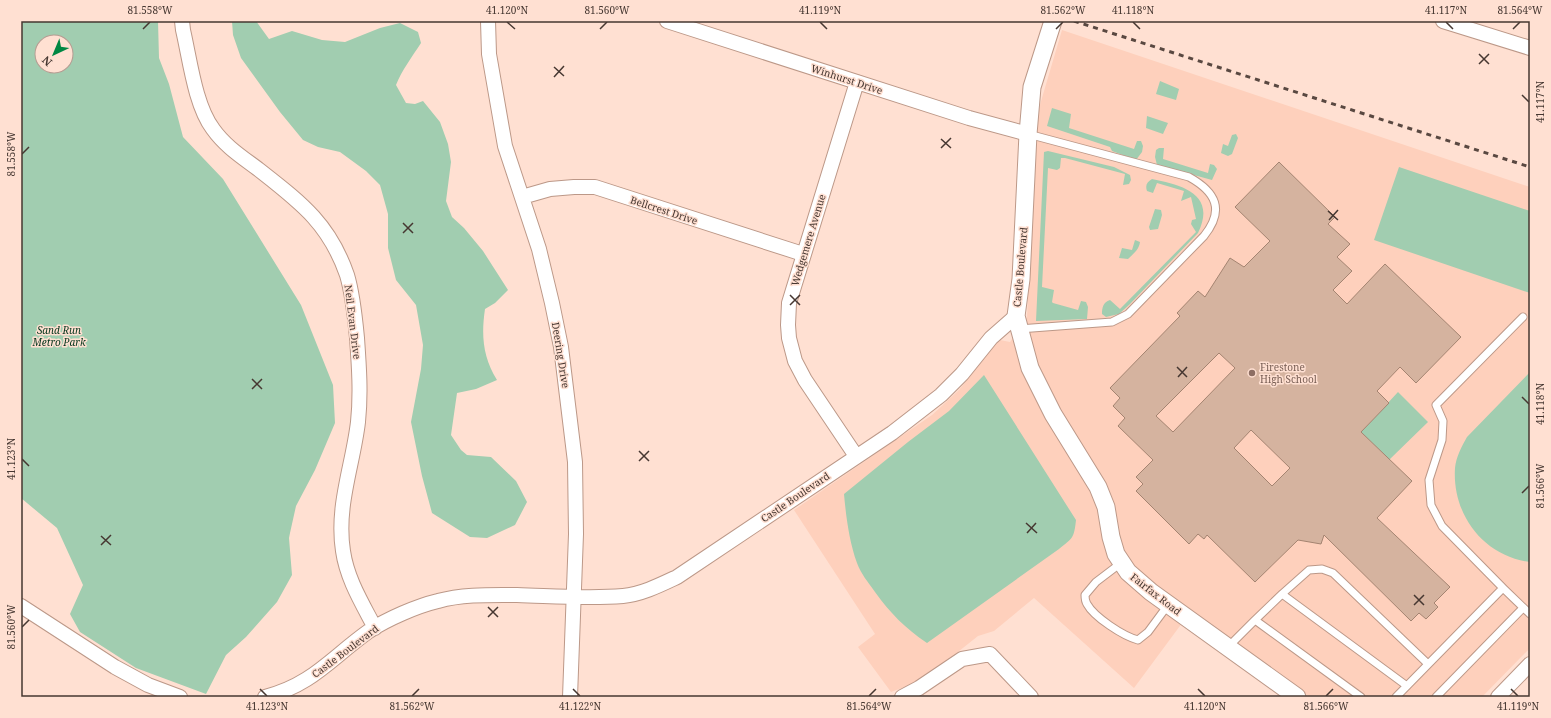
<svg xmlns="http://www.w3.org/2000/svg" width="1551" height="718" font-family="'Noto Serif',serif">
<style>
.built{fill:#fed0bc}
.green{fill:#a1cdb0;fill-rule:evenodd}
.building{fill:#d5b39f;stroke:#a48471;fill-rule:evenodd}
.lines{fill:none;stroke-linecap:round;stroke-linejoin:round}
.service-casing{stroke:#bc9888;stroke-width:9}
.minor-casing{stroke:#bc9888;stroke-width:16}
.tertiary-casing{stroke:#bc9888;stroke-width:19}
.service{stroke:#fff;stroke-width:7}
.minor{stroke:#fff;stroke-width:14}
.tertiary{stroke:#fff;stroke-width:17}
.rail{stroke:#594841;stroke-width:3;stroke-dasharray:5 5;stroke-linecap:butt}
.ticks{fill:none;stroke:#463731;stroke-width:1.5}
.education-dot{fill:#8d6e63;stroke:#ffe0d2;stroke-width:1.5}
.labels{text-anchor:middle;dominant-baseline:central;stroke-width:3;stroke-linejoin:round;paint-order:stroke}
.street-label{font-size:10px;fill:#463731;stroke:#ffe0d2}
.park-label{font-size:10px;font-style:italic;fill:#02341b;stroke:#ffe0d2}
.education-label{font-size:10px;fill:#785e54;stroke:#ffe0d2;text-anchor:start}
.neatline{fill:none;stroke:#463731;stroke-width:1.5}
.ticks-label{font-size:10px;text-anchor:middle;fill:#463731}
</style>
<rect width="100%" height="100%" fill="#ffe0d2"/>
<!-- built -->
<path class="built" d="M1062 30 1530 187V648L1482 697H1310L1191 611 1134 688 1034 598 994 631 978 636 939 667 915 683 891 692 858 647 875 634 794 510 932 415 959 390 987 355 994 343 1000 340 1010 342 1027 317 1037 115Z"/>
<!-- green -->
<path class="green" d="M21 21H158L159 58 169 84 183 137 223 179 301 305 333 385 335 423 315 470 296 506 290 533 289 538 292 575 277 602 246 637 226 655 206 694 136 668 80 632 70 614 83 585 57 528 21 498ZM42 42H66V66H42Z
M232 21H256L269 39 292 31 322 40 345 42 380 28 400 23 418 32 421 43C412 57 402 70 396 85L406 103 415 104 423 101 440 122 448 144 451 162 446 201 452 217 464 228 483 251 508 290 495 303 485 309C481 336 483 357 497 380L476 389 457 393 451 435 461 450 467 455 491 457 516 481 527 502 515 525 487 538 470 537 432 513 422 476 411 422 421 369 423 345 416 305 396 280 388 248V214L380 185 366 171 340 152 318 147 303 140 280 112 241 58 233 35Z
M1160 81 1179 89 1176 100 1156 94Z
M1052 108 1071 114 1069 128 1134 149 1137 141H1141L1143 146 1142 152 1136 160 1112 151 1110 147 1047 126Z
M1147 116 1168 123 1163 134 1146 128Z
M1236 134 1238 138 1232 154 1228 156 1221 153 1223 144 1228 146 1232 135Z
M1159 148H1164L1163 159 1208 173 1210 164 1214 165 1217 169 1212 180 1157 165 1155 157 1156 150Z
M1048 151 1114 167 1130 175 1131 180 1129 184 1123 185 1125 174 1065 158H1061L1060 168 1057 170 1048 168 1042 287 1054 290 1052 302 1053 303 1078 310 1081 301 1086 302 1088 307 1087 319 1036 321 1044 152Z
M1399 167 1530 211V293L1374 240Z
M1152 179C1182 185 1217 194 1198 233L1130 304 1119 314 1106 317 1102 314C1102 308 1103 302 1110 300L1120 309 1196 232 1191 224 1192 220 1196 219 1191 197 1181 201 1184 191 1157 183 1153 193 1147 191C1145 185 1147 182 1152 179Z
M1155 209 1161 210 1162 215 1158 229 1150 230 1149 227Z
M1135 240 1140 242C1139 250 1133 254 1128 259L1119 258 1122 248 1132 250Z
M1530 372V562C1483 556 1452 514 1455 468 1456 457 1462 446 1467 437Z
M984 375 1076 520C1074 538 1073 538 1059 549L927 643C905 628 891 614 875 592 868 582 861 574 857 563 849 541 846 516 844 494L908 442 949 411Z
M1398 392 1428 422 1389 460 1361 432Z"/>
<!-- building -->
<path class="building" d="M1279 162 1335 217 1328 224 1350 244 1337 257 1352 271 1333 290 1347 304 1385 264 1461 337 1416 383 1400 367 1377 391 1389 403 1361 432 1412 481 1377 518 1450 587 1434 603 1438 607 1426 619 1419 613 1411 621 1324 535 1321 544 1298 540 1255 582 1207 535 1204 539 1198 534 1189 544 1136 491 1143 484 1136 477 1153 460 1118 426 1125 418 1113 406 1120 398 1110 388 1180 316 1177 313 1198 291 1205 297 1230 258 1244 267 1270 241 1235 207ZM1219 353 1235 368 1173 432 1156 416ZM1251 430 1290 468 1272 486 1234 448Z"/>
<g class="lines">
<!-- service casing -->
<g class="service-casing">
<path id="service" d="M1019 329 1112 322 1128 314 1204 236C1225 210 1216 192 1189 177L1028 134
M1121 563 1096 582 1085 595C1085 598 1085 601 1087 604 1094 617 1123 636 1138 640L1148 632 1168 605
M1503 588 1442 526 1431 505 1429 480 1442 440 1443 421 1436 405 1523 317
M1282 594 1309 570 1322 569 1333 573 1428 664
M1228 647 1255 620
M1361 697 1255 620 1282 594 1407 686
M1396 697 1503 588 1530 614
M1436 697 1523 608"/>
</g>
<!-- minor casing -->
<g class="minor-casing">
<path id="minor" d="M182 21 183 30C190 60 195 105 213 129 225 146 242 157 258 169 300 202 329 223 347 275 353 295 355 317 357 338 359 366 361 394 358 422 353 465 336 506 343 551 347 579 362 603 375 628
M488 21 489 54 505 146 539 249 552 303 561 347 575 462 576 534 570 697
M667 21 969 118 1028 134
M1443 21 1530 48
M522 197 550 189 574 187H595L803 254
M856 456 805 380 795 361 789 338 788 325 789 303 857 82
M21 606 115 667 148 685 180 697
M265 697C312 685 331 658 369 631 387 619 417 606 438 601 463 594 491 595 517 595 552 596 588 599 623 596 642 594 660 585 677 577L892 433 941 395 962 374 991 338 1016 316
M902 697 919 688 962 659 990 654 1031 697
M1498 697 1530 664"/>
</g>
<!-- tertiary casing -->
<g class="tertiary-casing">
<path id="tertiary" d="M1053 21 1032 87 1028 134 1021 279 1016 316 1030 368 1053 414 1098 487 1106 507 1111 537 1116 554 1128 572 1151 592 1297 697"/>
</g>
<!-- service -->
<use href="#service" class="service"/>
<!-- minor -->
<use href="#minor" class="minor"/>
<!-- tertiary -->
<use href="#tertiary" class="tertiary"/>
<!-- rail -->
<path class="rail" d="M1074 21 1530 167"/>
</g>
<!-- ticks -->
<path class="ticks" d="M507 22 515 29M820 22 827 29M1133 22 1140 29M1446 22 1453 29M143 29 150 22M600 29 607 22M1056 29 1063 22M1513 29 1520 22M1479 54 1489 64M1479 64 1489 54M554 67 564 76M554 77 564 66M1522 95 1529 102M941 139 951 148M941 148 951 138M22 154 29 147M1328 211 1338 220M1329 220 1338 210M403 223 413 233M403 233 413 223M790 295 800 305M790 305 800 295M1177 367 1187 377M1178 377 1187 367M252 379 262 389M252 389 262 379M1522 397 1529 404M639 451 649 461M22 459 29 466M639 461 649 451M1522 493 1529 486M1026 523 1037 533M1027 533 1036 523M101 536 111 545M101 545 111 535M1414 595 1424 605M1414 605 1424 595M488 607 498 617M488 617 498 607M22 627 29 620M260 689 267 696M573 689 580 696M1198 689 1205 696M1511 689 1518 696M412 696 419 689M869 696 876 689M1326 696 1333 689"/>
<!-- markers -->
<circle class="education-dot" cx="1252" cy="373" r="4"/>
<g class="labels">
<!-- street labels -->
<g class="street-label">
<text transform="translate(847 79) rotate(18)">Winhurst Drive</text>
<text transform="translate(664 210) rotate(18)">Bellcrest Drive</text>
<text transform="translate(808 240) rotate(-73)">Wedgemere Avenue</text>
<text transform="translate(1020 267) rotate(-85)">Castle Boulevard</text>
<text transform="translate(353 322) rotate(83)">Neil Evan Drive</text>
<text transform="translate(561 355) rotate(81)">Deering Drive</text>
<text transform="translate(795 497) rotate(-34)">Castle Boulevard</text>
<text transform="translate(1156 594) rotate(38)">Fairfax Road</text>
<text transform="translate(345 651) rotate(-37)">Castle Boulevard</text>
</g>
<!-- park labels -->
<g class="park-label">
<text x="59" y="330">Sand Run<tspan x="59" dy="12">Metro Park</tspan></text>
</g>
<!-- education labels -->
<g class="education-label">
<text x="1260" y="367">Firestone<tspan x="1260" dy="12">High School</tspan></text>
</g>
</g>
<!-- border -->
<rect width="1551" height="718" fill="none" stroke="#ffe0d2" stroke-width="44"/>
<!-- north arrow -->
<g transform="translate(54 54) rotate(224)"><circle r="19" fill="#ffe0d2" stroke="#b59c92"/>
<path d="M0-3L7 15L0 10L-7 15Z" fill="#008743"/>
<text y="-6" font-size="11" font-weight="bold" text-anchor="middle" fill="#463731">N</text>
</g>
<rect x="22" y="22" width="1507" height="674" class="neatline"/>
<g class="ticks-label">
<text x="150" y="14">81.558°W</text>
<text x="507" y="14">41.120°N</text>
<text x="607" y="14">81.560°W</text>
<text x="820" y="14">41.119°N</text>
<text x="1063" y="14">81.562°W</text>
<text x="1133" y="14">41.118°N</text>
<text x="1446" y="14">41.117°N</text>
<text x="1520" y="14">81.564°W</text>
<text transform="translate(1540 102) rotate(-90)" y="4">41.117°N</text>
<text transform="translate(11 154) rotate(-90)" y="4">81.558°W</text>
<text transform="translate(1540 404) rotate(-90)" y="4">41.118°N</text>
<text transform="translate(11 459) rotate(-90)" y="4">41.123°N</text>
<text transform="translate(1540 486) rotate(-90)" y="4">81.566°W</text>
<text transform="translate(11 627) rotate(-90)" y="4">81.560°W</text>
<text x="267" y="710">41.123°N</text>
<text x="412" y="710">81.562°W</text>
<text x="580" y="710">41.122°N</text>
<text x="869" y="710">81.564°W</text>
<text x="1205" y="710">41.120°N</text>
<text x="1326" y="710">81.566°W</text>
<text x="1518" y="710">41.119°N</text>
</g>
</svg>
